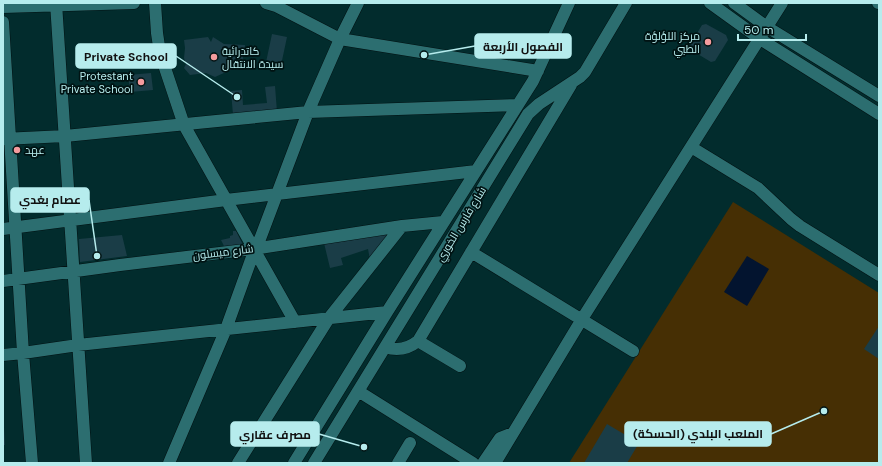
<svg xmlns="http://www.w3.org/2000/svg" width="882" height="466" font-family="'DM Sans',Cairo,sans-serif">
<style>
.green{fill:#462f04}
.water{fill:#03142f}
.building{fill:#1a3d47}
.lines{fill:none;stroke-linecap:round;stroke-linejoin:round}
.minor-casing{stroke:#031112;stroke-width:13}
.minor{stroke:#2c6e70;stroke-width:12}
.poi-dot{fill:#f59b9e;stroke:#001313;stroke-width:1.5}
.labels{text-anchor:middle;dominant-baseline:central;stroke-width:3.5;stroke-linejoin:round;paint-order:stroke}
.poi-label{font-size:11px;fill:#b6eced;stroke:#001313;text-anchor:end}
.street-label{font-size:11px;fill:#b6eced;stroke:#001313}
.leader{fill:none;stroke:#b6eced;stroke-width:1.5}
.callout-dot{fill:#b6eced;stroke:#001313;stroke-width:1.5}
.callout{fill:#b6eced;stroke:#b6eced;stroke-width:1.5}
.callout-label{font-size:12px;text-anchor:middle;font-weight:bold;fill:#111}
</style>
<rect width="100%" height="100%" fill="#022c2d"/>
<!-- green -->
<path class="green" d="M733 202 879 293V463H569Z"/>
<!-- water -->
<path class="water" d="M747 256 769 269 747 306 724 292Z"/>
<!-- building -->
<path class="building" d="M706 24 726 35 728 40 715 61 711 62 691 50 690 45 702 25Z
M272 34 287 37 280 70 265 67Z
M208 37 211 42 213 37 224 44 245 45 243 57 244 64 215 77 206 73 190 75 184 68 186 64 184 58 185 48 184 40Z
M151 73 153 90 130 92 128 75Z
M275 86 277 112 233 115 231 91 242 90 243 105 267 103 265 87Z
M233 231H236L243 245 225 248 221 240 230 238V236L233 235Z
M394 232 370 260 368 249 341 258 343 265 330 268 324 243Z
M122 235 127 256 80 262 79 239Z
M879 326V359L864 349Z
M607 424 639 443 627 463H584Z
M3 427H4L5 445H3Z"/>
<g class="lines">
<!-- minor casing -->
<g class="minor-casing">
<path id="minor" d="M56 3 86 463
M155 3 157 33 160 53 184 125 295 322
M266 3 276 6 340 39 538 71
M710 3 760 39 879 114
M734 3 767 27 879 96
M878 3H879
M3 7 134 3
M3 22 23 353 32 463
M3 139 65 136 308 112 518 105
M691 147 758 188 791 219 800 226 879 275
M3 229 226 200 476 171
M251 244 258 242 260 239 308 112 340 39 358 3
M471 252 633 351
M3 281 120 265 253 249 402 226 443 222
M418 341 460 366
M385 347C397 351 408 349 418 341L571 85
M3 355 23 353 78 345 387 312
M358 391 473 463
M169 463 226 329 252 257 256 254
M238 463 329 318 402 226
M294 463 387 312 533 81 569 3
M314 463 528 114 539 104 580 77 585 72 626 3
M398 463 410 443
M483 463 500 438 513 433
M495 463 582 319 782 3"/>
</g>
<!-- minor -->
<use href="#minor" class="minor"/>
</g>
<!-- markers -->
<g class="poi-dot">
<circle cx="708" cy="42" r="4"/>
<circle cx="214" cy="57" r="4"/>
<circle cx="141" cy="82" r="4"/>
<circle cx="17" cy="150" r="4"/>
</g>
<g class="labels">
<!-- poi labels -->
<g class="poi-label">
<text x="700" y="36">مركز اللؤلؤة<tspan x="700" dy="13">الطبي</tspan></text>
<text x="222" y="51" text-anchor="start">كاتدرائية<tspan x="222" dy="13">سيدة الانتقال</tspan></text>
<text x="133" y="76">Protestant<tspan x="133" dy="13">Private School</tspan></text>
<text x="25" y="150" text-anchor="start">عهد</text>
</g>
<!-- street labels -->
<g class="street-label">
<text transform="translate(461 224) rotate(-59)">شارع فارس الخوري</text>
<text transform="translate(223 252) rotate(-7)">شارع ميسلون</text>
</g>
</g>
<!-- callouts -->
<path class="leader" d="M424 55L475 46M237 97L176 56M97 256L89 200M824 411L771 434M364 447L319 434"/>
<g class="callout-dot">
<circle cx="424" cy="55" r="4"/>
<circle cx="237" cy="97" r="4"/>
<circle cx="97" cy="256" r="4"/>
<circle cx="824" cy="411" r="4"/>
<circle cx="364" cy="447" r="4"/>
</g>
<g class="callout">
<rect x="475" y="34" width="96" height="24" rx="4"/>
<rect x="76" y="44" width="100" height="24" rx="4"/>
<rect x="11" y="188" width="78" height="24" rx="4"/>
<rect x="625" y="422" width="146" height="24" rx="4"/>
<rect x="231" y="422" width="88" height="24" rx="4"/>
</g>
<g class="callout-label">
<text x="523" y="51">الفصول الأربعة</text>
<text x="126" y="61">Private School</text>
<text x="50" y="204">عصام بغدي</text>
<text x="698" y="438">الملعب البلدي (الحسكة)</text>
<text x="275" y="439">مصرف عقاري</text>
</g>
<!-- border -->
<rect width="882" height="466" fill="none" stroke="#b6eced" stroke-width="8"/>
<!-- scale -->
<path d="M738 34v6h68v-6" fill="none" stroke="#b6eced" stroke-width="2"/>
<text x="744" y="34" font-size="12" fill="#b6eced" stroke="#001313" stroke-width="3" paint-order="stroke">50 m</text>
</svg>
